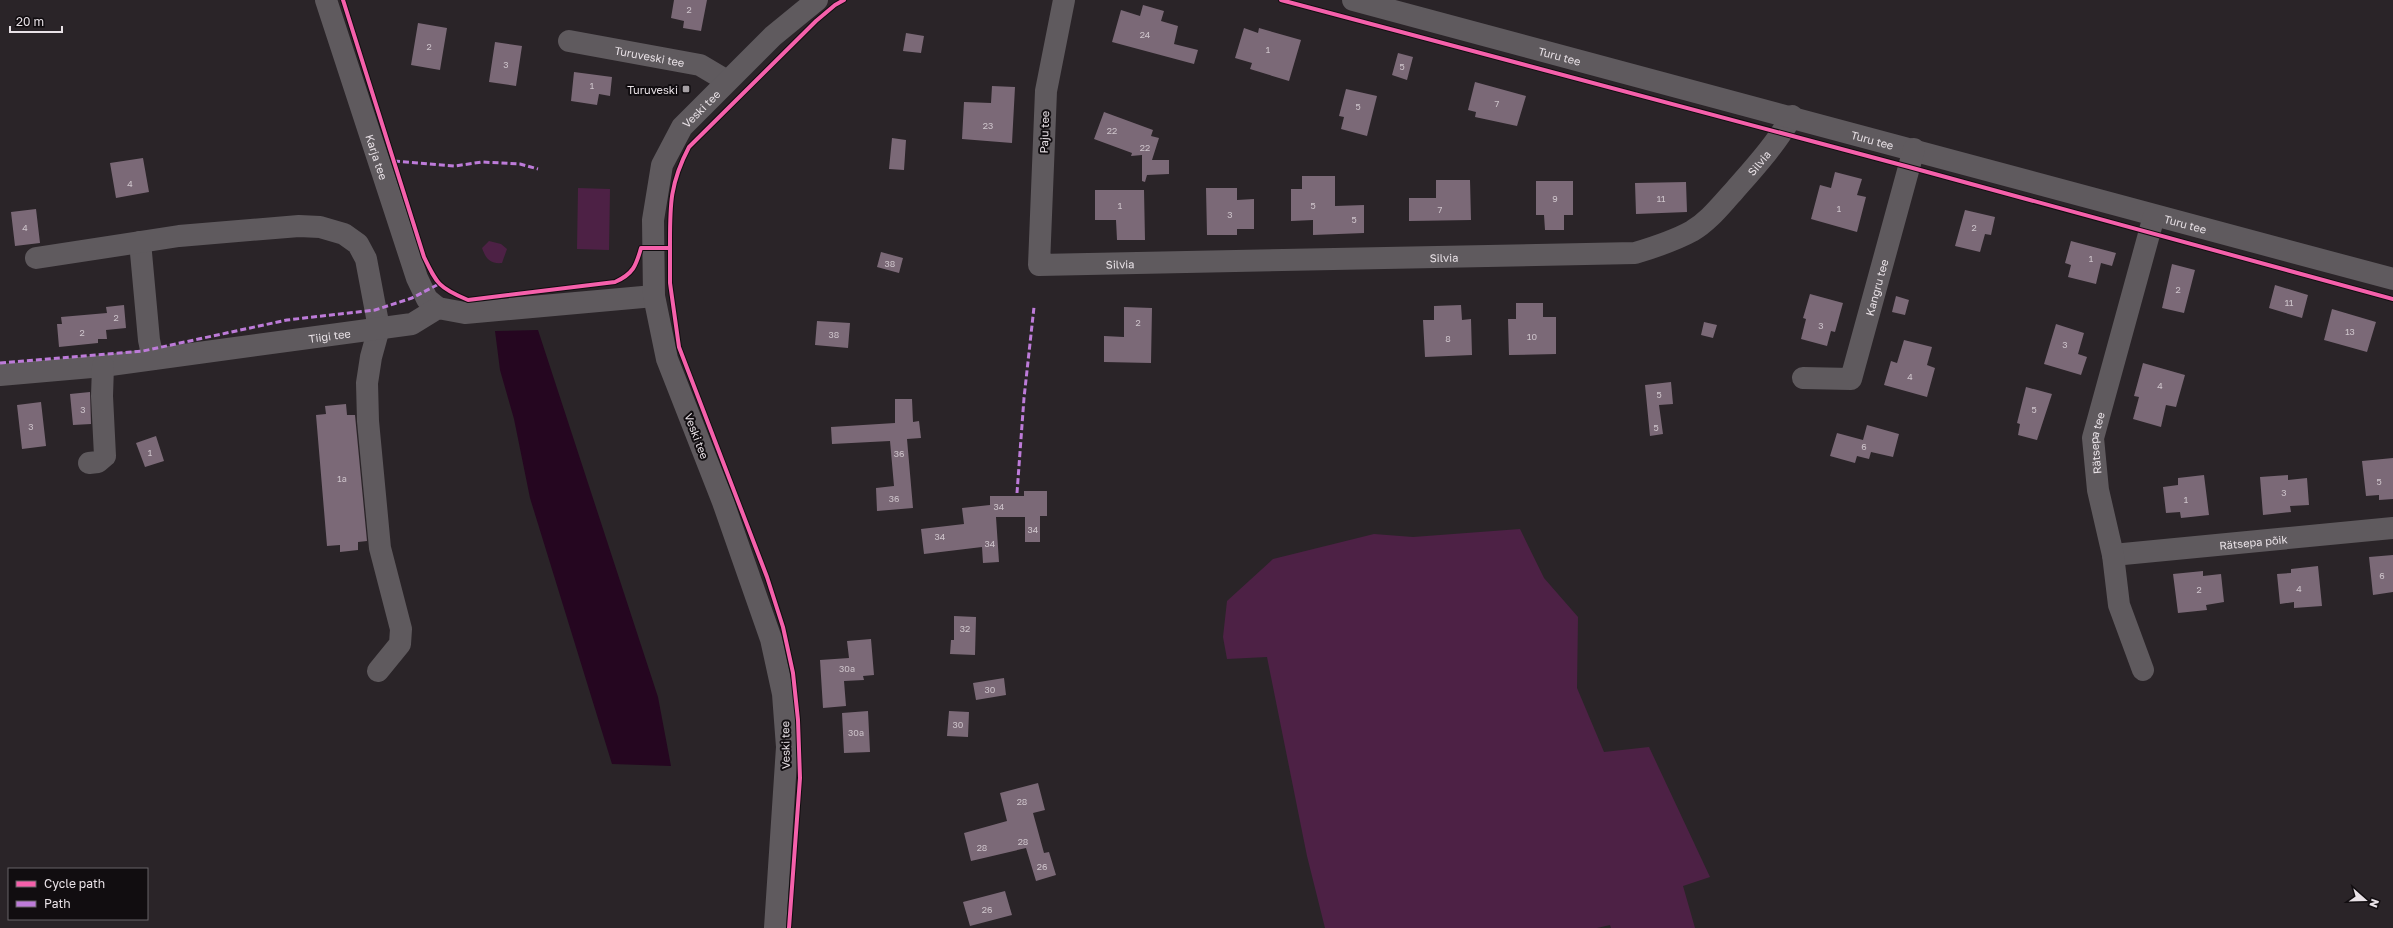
<svg xmlns="http://www.w3.org/2000/svg" width="2393" height="928" font-family="'Golos Text',sans-serif">
<style>
.green{fill:#4d2145}
.water{fill:#250620}
.building{fill:#7b6977}
.lines{fill:none;stroke-linecap:round;stroke-linejoin:round}
.path{stroke:#666264;stroke-width:2.5;stroke-dasharray:4 2;stroke-linecap:butt}
.minor{stroke:#5f5a5e;stroke-width:22}
.quiet{stroke:#bd7bd9;stroke-width:3;stroke-dasharray:6 3;stroke-linecap:butt}
.cycleway-casing{stroke:#110d10;stroke-width:6}
.cycleway{stroke:#f560ab;stroke-width:4}
.poi-dot{fill:#a6a0a4;stroke:#110d10;stroke-width:1.5}
.labels{text-anchor:middle;dominant-baseline:central;stroke-width:4;stroke-linejoin:round;paint-order:stroke}
.number-label{font-size:9px;fill:#cec4cb}
.street-label{font-size:11px;fill:#e9e2e7;stroke:#110d10}
.poi-label{font-size:11px;fill:#e9e2e7;stroke:#110d10;text-anchor:end}
</style>
<rect width="100%" height="100%" fill="#2a2428"/>
<!-- green -->
<path class="green" d="M578 188 610 189 609 250 577 249Z
M489 241 501 244 507 249 502 263C490 264 486 259 482 248Z
M1520 529 1544 578 1578 617 1577 688 1604 752 1649 747 1710 877 1683 886 1695 928H1611L1610 925 1597 928H1325L1307 856 1267 657 1227 659 1223 637 1227 601 1273 559 1374 534 1413 537Z"/>
<!-- water -->
<path class="water" d="M538 330 658 697 671 766 612 764 530 498 514 419 500 370 495 331Z"/>
<!-- building -->
<path class="building" d="M674 0H707L701 31 683 28 684 21 671 18Z
M1143 5 1164 11 1161 21 1178 26 1174 44 1198 50 1194 64 1112 42 1121 10 1140 16Z
M418 23 447 28 440 70 411 65Z
M1244 28 1258 33 1259 28 1301 40 1289 81 1250 69 1252 63 1235 58Z
M906 33 924 36 921 53 903 51Z
M495 42 522 46 516 86 489 82Z
M1398 53 1413 57 1407 80 1392 75Z
M574 72 612 77 610 96 599 94 597 105 571 101Z
M1475 82 1526 96 1517 126 1475 117 1476 112 1468 110Z
M992 86 1015 87 1012 143 962 139 964 102 991 103Z
M1346 89 1377 96 1367 136 1341 129 1344 117 1339 116Z
M1104 112 1153 130 1151 136 1159 138 1152 160H1169V174L1147 175 1145 182 1142 181V155L1131 156 1132 153 1094 139Z
M892 138 906 140 904 170 889 169Z
M143 158 149 192 116 198 110 163Z
M1835 172 1862 179 1857 195 1866 197 1857 232 1811 219 1820 185 1831 188Z
M1302 176H1335V206L1364 205V233L1313 235V220L1291 221V189H1302Z
M1436 180H1470L1471 220 1409 221V198H1436Z
M1536 181H1573V215H1564V230H1545L1544 215H1536Z
M1686 182 1687 212 1636 214 1635 183Z
M1206 188H1237V200L1254 199V229H1237V235H1207Z
M1095 190H1144L1145 240H1117L1116 220H1095Z
M36 209 40 243 15 246 11 212Z
M1965 210 1995 217 1991 235 1985 234 1980 252 1955 246Z
M2071 241 2116 253 2112 266 2101 263 2096 284 2068 277 2071 265 2065 263Z
M881 252 903 258 899 273 877 267Z
M2172 264 2195 270 2184 313 2162 308Z
M2275 285 2308 295 2302 318 2269 308Z
M1810 294 1843 303 1835 332 1831 331 1827 346 1801 339 1806 319 1803 318Z
M1896 296 1909 300 1905 315 1892 312Z
M1516 303H1543V317H1556V354L1509 355 1508 319H1516Z
M124 305 126 328 106 330 107 339H98V343L59 347 57 324H62L61 317 107 313 106 307Z
M1461 305 1462 320 1471 319 1472 355 1425 357 1423 320H1434V306Z
M1124 307 1152 308 1151 363 1104 362V336L1124 337Z
M2332 309 2376 322 2367 352 2324 340Z
M817 321 850 323 848 348 815 345Z
M1704 322 1717 325 1713 338 1701 335Z
M2056 324 2084 333 2078 354 2087 357 2081 375 2044 364Z
M1904 340 1932 347 1927 365 1935 368 1927 397 1884 385 1891 361 1897 363Z
M2143 363 2185 375 2176 407 2166 405 2161 427 2133 419 2139 397 2134 396Z
M1671 382 1673 404 1659 405 1663 434 1650 436 1645 385Z
M2026 387 2052 394 2037 440 2018 435 2020 424 2017 423Z
M90 392 91 424 73 425 70 394Z
M895 399H912L913 422 919 421 921 438 907 439 913 508 877 511 876 488 894 486 890 441 832 444 831 427 895 423Z
M41 402 46 446 22 449 17 405Z
M346 404 347 415H355L367 541 358 542V550L340 552V545L327 546 316 415 326 414 325 406Z
M1867 425 1899 434 1893 457 1871 452 1869 459 1857 456 1855 463 1830 456 1837 433 1863 440Z
M156 436 164 461 145 467 136 443Z
M2393 458V499L2379 500V495L2366 496 2362 461Z
M2204 475 2209 515 2181 518 2180 512 2166 513 2163 487 2178 485V478Z
M2288 475V480L2307 478 2309 505 2290 506 2291 512 2263 515 2260 477Z
M1024 491H1047V516H1040V542H1025V517H996L999 562 983 563 982 547 924 554 921 529 964 524 962 508 990 505V496H1024Z
M2393 555V592L2373 595 2369 557Z
M2318 566 2322 606 2294 608V602L2280 604 2277 574 2291 573V569Z
M2203 571V576L2221 574 2224 602 2206 605 2207 610 2178 613 2173 574Z
M954 616 976 617 975 655 950 654 951 640H954Z
M871 639 874 675 863 676 864 680 844 681 846 706 823 708 820 660 849 658 847 641Z
M1004 678 1006 695 976 700 973 683Z
M868 711 870 752 844 753 842 713Z
M949 711 969 712 968 737 947 736Z
M1038 783 1045 810 1033 813 1044 853 1049 852 1056 875 1036 881 1026 848 971 861 964 833 1007 821 1000 793Z
M1005 891 1012 915 970 926 963 902Z"/>
<g class="lines">
<!-- path -->
<path class="path" d="M1281 0 1340 15
M836 4 844 0"/>
<!-- minor -->
<g class="minor">
<path id="s1" d="M326 0 417 278 427 299 438 308"/>
<path id="s2" d="M1064 0 1046 91 1039 265 1635 253C1655 247 1674 241 1692 231 1709 221 1721 205 1734 191 1755 167 1776 144 1792 116"/>
<path id="s3" d="M1353 0 2393 279"/>
<path id="s4" d="M569 41 700 65 727 81"/>
<path d="M140 242 149 340 153 359"/>
<path d="M36 258 179 236 299 226 320 227 344 234 358 244 366 259 379 328 371 357 367 383 368 421 380 548 401 629 400 644 378 671"/>
<path id="s5" d="M0 375 103 366 412 324 438 308 465 313 654 296"/>
<path id="s6" d="M1803 378 1851 379 1914 149"/>
<path d="M89 463 98 462 105 456 102 396 103 366"/>
<path id="s7" d="M2113 555 2393 528"/>
<path id="s8" d="M2143 670 2119 605 2113 555 2098 490 2093 438 2154 216"/>
<path id="s9" d="M775 928 787 747 783 694 771 639 723 502 667 359 654 296 653 220 662 165 682 127 773 36 817 0"/>
</g>
<!-- quiet -->
<path class="quiet" d="M394 161 455 166 482 162 520 164 538 169
M0 363 143 351 287 320 375 310 412 298 439 284
M1017 493 1024 398 1034 307"/>
<!-- cycleway casing -->
<g class="cycleway-casing">
<path id="cycleway" d="M343 0 424 257C437 284 439 288 468 300L615 282C633 274 636 266 641 248H670V283L679 347 767 577 783 627 793 673 798 720 800 778 789 928
M1281 0 1909 167 2393 299
M670 248C670 207 669 185 689 147L816 21 835 5 844 0"/>
</g>
<!-- cycleway -->
<use href="#cycleway" class="cycleway"/>
</g>
<!-- markers -->
<rect class="poi-dot" x="682" y="85" width="8" height="8" rx="2"/>
<g class="labels">
<!-- number labels -->
<g class="number-label">
<text x="689" y="9">2</text>
<text x="1145" y="34">24</text>
<text x="429" y="46">2</text>
<text x="1268" y="49">1</text>
<text x="506" y="64">3</text>
<text x="1402" y="66">5</text>
<text x="592" y="85">1</text>
<text x="1497" y="103">7</text>
<text x="1358" y="106">5</text>
<text x="988" y="125">23</text>
<text x="1112" y="130">22</text>
<text x="1145" y="147">22</text>
<text x="130" y="183">4</text>
<text x="1555" y="198">9</text>
<text x="1661" y="198">11</text>
<text x="1120" y="205">1</text>
<text x="1313" y="205">5</text>
<text x="1839" y="208">1</text>
<text x="1440" y="209">7</text>
<text x="1230" y="214">3</text>
<text x="1354" y="219">5</text>
<text x="25" y="227">4</text>
<text x="1974" y="227">2</text>
<text x="2091" y="258">1</text>
<text x="890" y="263">38</text>
<text x="2178" y="289">2</text>
<text x="2289" y="302">11</text>
<text x="116" y="317">2</text>
<text x="1138" y="322">2</text>
<text x="1821" y="325">3</text>
<text x="2350" y="331">13</text>
<text x="82" y="332">2</text>
<text x="834" y="334">38</text>
<text x="1532" y="336">10</text>
<text x="1448" y="338">8</text>
<text x="2065" y="344">3</text>
<text x="1910" y="376">4</text>
<text x="2160" y="385">4</text>
<text x="1659" y="394">5</text>
<text x="83" y="409">3</text>
<text x="2034" y="409">5</text>
<text x="31" y="426">3</text>
<text x="1656" y="427">5</text>
<text x="1864" y="446">6</text>
<text x="150" y="452">1</text>
<text x="899" y="453">36</text>
<text x="342" y="478">1a</text>
<text x="2379" y="481">5</text>
<text x="2284" y="492">3</text>
<text x="894" y="498">36</text>
<text x="2186" y="499">1</text>
<text x="999" y="506">34</text>
<text x="1033" y="529">34</text>
<text x="940" y="536">34</text>
<text x="990" y="543">34</text>
<text x="2382" y="575">6</text>
<text x="2299" y="588">4</text>
<text x="2199" y="589">2</text>
<text x="965" y="628">32</text>
<text x="847" y="668">30a</text>
<text x="990" y="689">30</text>
<text x="958" y="724">30</text>
<text x="856" y="732">30a</text>
<text x="1022" y="801">28</text>
<text x="1023" y="841">28</text>
<text x="982" y="847">28</text>
<text x="1042" y="866">26</text>
<text x="987" y="909">26</text>
</g>
<!-- street labels -->
<g class="street-label">
<text stroke="none"><textPath href="#s3" startOffset="214">Turu tee</textPath></text>
<text stroke="none"><textPath href="#s4" startOffset="82">Turuveski tee</textPath></text>
<text stroke="none"><textPath href="#s9" startOffset="855">Veski tee</textPath></text>
<text transform="translate(1044 132) rotate(-88)">Paju tee</text>
<text stroke="none"><textPath href="#s3" startOffset="538">Turu tee</textPath></text>
<text stroke="none"><textPath href="#s1" startOffset="165">Karja tee</textPath></text>
<text stroke="none"><textPath href="#s2" startOffset="1020">Silvia</textPath></text>
<text stroke="none"><textPath href="#s3" startOffset="862">Turu tee</textPath></text>
<text stroke="none"><textPath href="#s2" startOffset="672">Silvia</textPath></text>
<text stroke="none"><textPath href="#s2" startOffset="348">Silvia</textPath></text>
<text stroke="none"><textPath href="#s6" startOffset="143">Kangru tee</textPath></text>
<text stroke="none"><textPath href="#s5" startOffset="332">Tiigi tee</textPath></text>
<text transform="translate(697 436) rotate(69)">Veski tee</text>
<text stroke="none"><textPath href="#s8" startOffset="234">Rätsepa tee</textPath></text>
<text stroke="none"><textPath href="#s7" startOffset="141">Rätsepa põik</textPath></text>
<text transform="translate(785 745) rotate(-91)">Veski tee</text>
</g>
<!-- poi labels -->
<g class="poi-label">
<text x="678" y="89">Turuveski</text>
</g>
</g>
<!-- legend -->
<rect x="8" y="868" width="140" height="52" fill="#110d10" stroke="#676266"/>
<rect x="16" y="881" width="20" height="6" fill="#f560ab" stroke="#676266"/>
<text x="44" y="888" font-size="12" fill="#e9e2e7">Cycle path</text>
<rect x="16" y="901" width="20" height="6" fill="#bd7bd9" stroke="#676266"/>
<text x="44" y="908" font-size="12" fill="#e9e2e7">Path</text>
<!-- north arrow -->
<g transform="translate(2365 900) rotate(110)" stroke="#110d10" stroke-width="3" paint-order="stroke">
<path d="M0-3L7 15L0 10L-7 15Z" fill="#e9e2e7"/>
<text y="-6" font-size="11" font-weight="bold" text-anchor="middle" fill="#e9e2e7">N</text>
</g>
<!-- scale -->
<path d="M10 26v6h52v-6" fill="none" stroke="#e9e2e7" stroke-width="2"/>
<text x="16" y="26" font-size="12" fill="#e9e2e7" stroke="#110d10" stroke-width="3" paint-order="stroke">20 m</text>
</svg>
